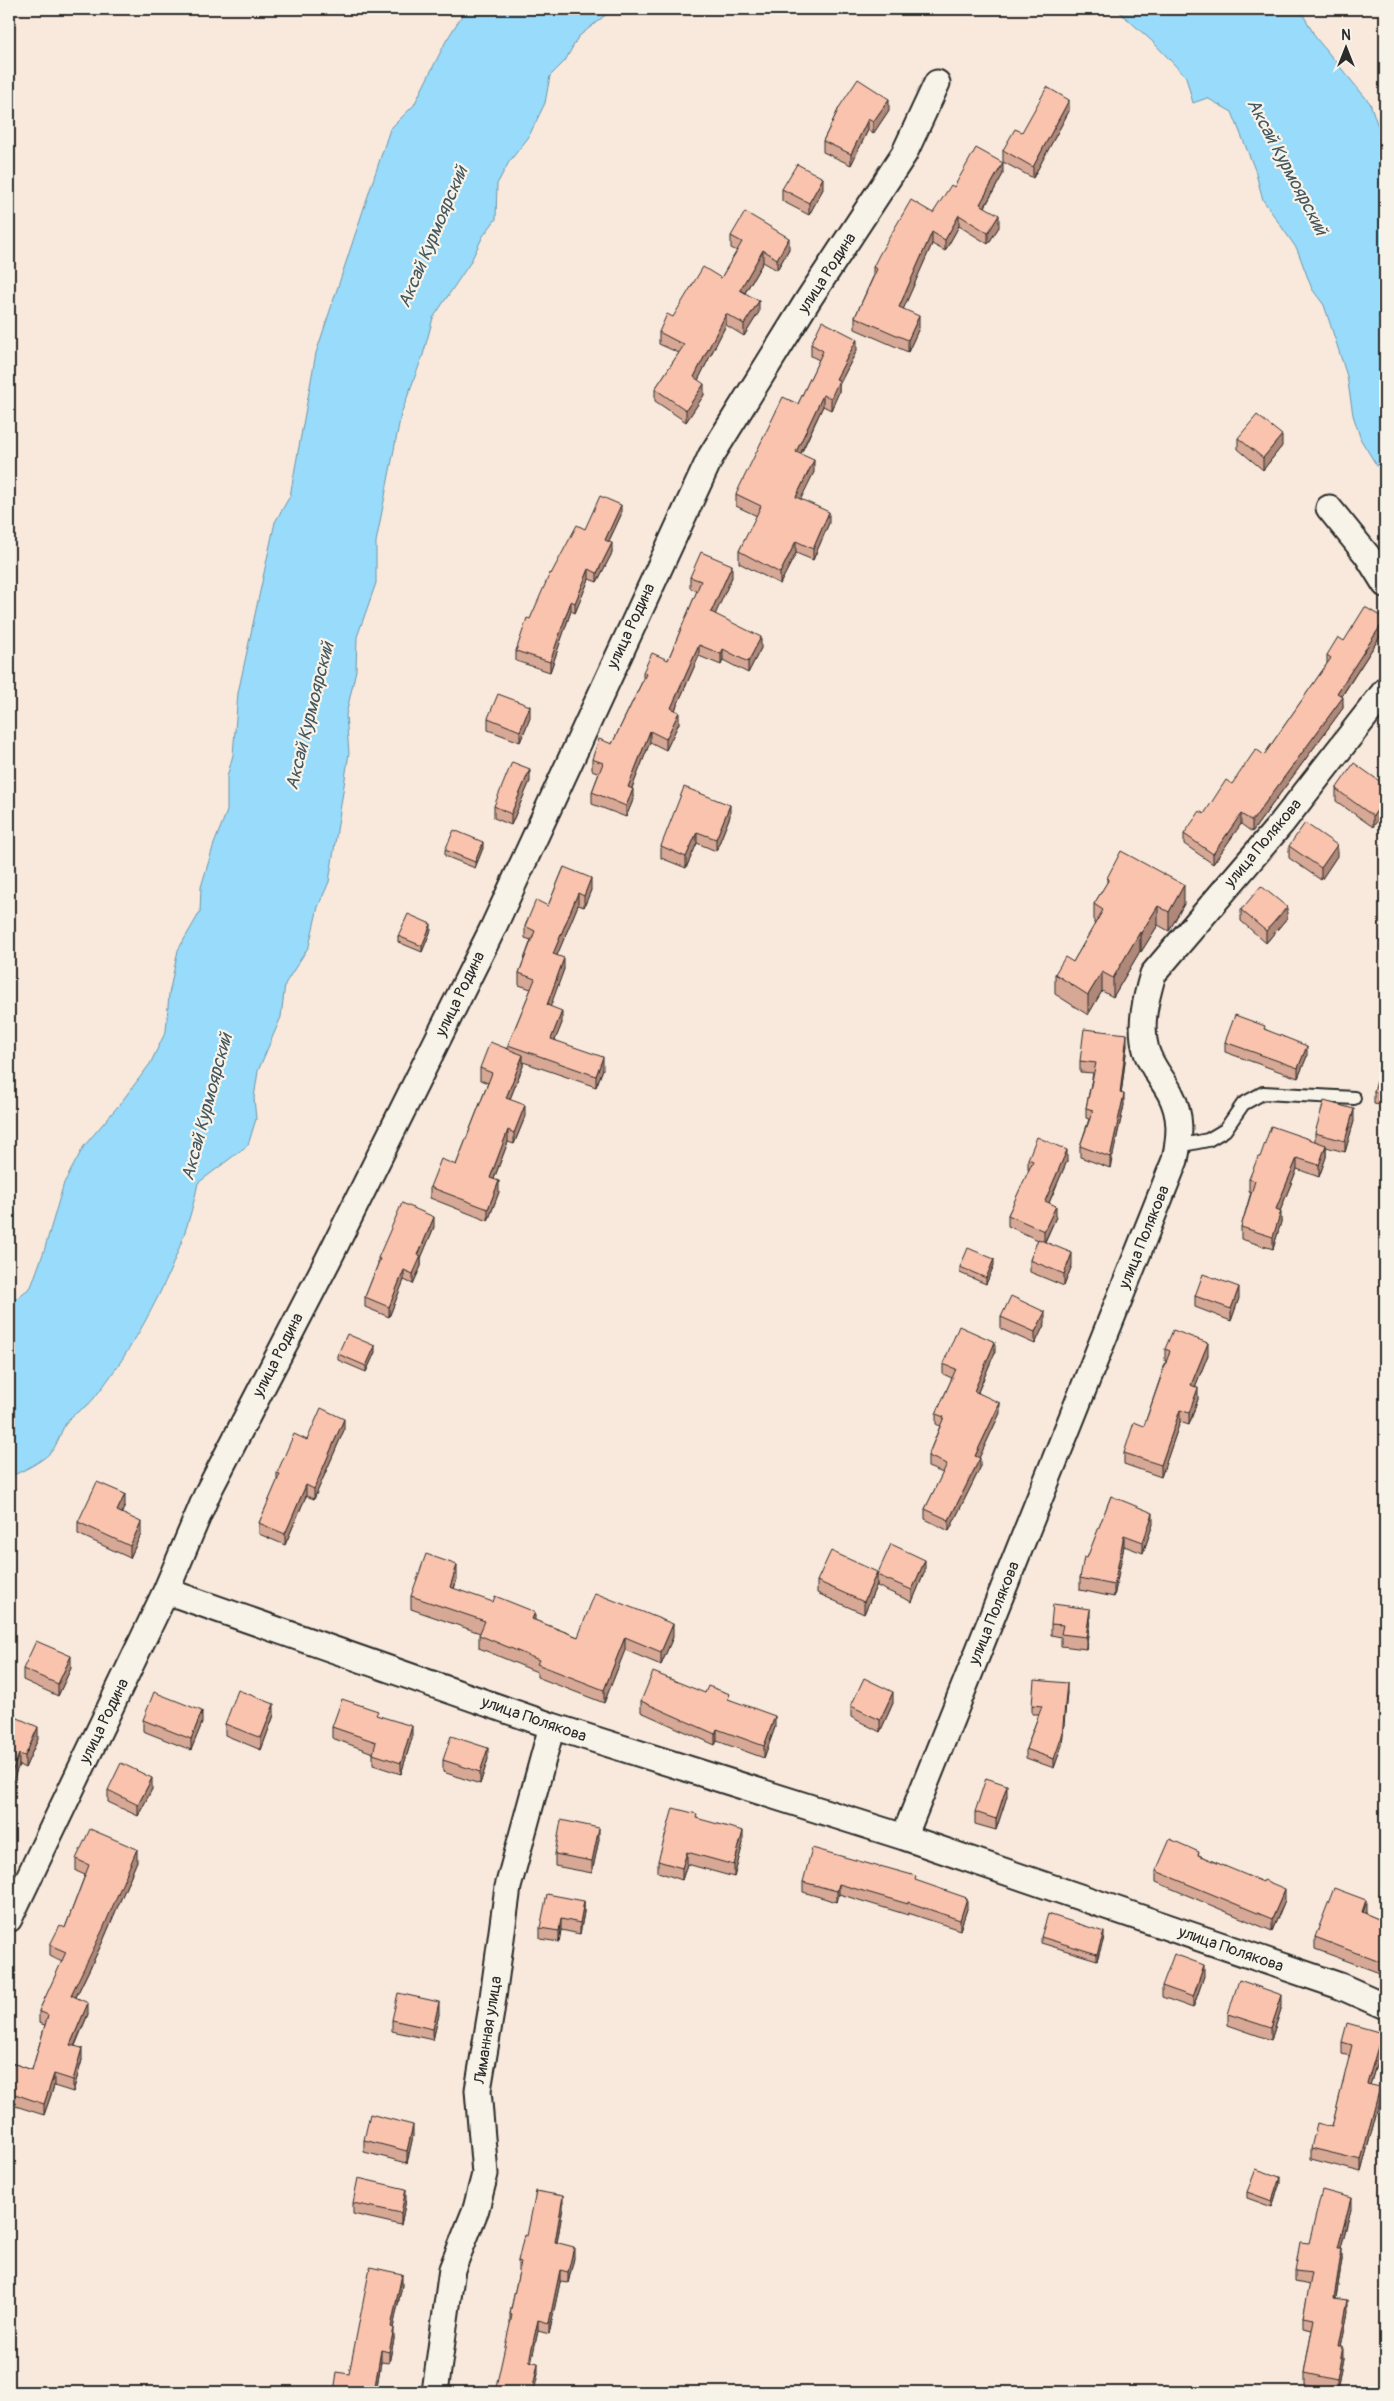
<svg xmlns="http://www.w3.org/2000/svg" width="1394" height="2401" font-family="Pangolin,sans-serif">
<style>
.water{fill:#99dbfb;stroke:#6d95a8}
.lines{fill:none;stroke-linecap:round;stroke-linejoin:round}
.service-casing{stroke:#2b2b2b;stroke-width:16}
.minor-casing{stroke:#2b2b2b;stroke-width:29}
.service{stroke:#f7f3e8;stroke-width:12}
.minor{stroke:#f7f3e8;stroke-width:25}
.wall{fill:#d7a895;stroke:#2b2b2b}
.shaded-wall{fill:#af8879;stroke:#2b2b2b}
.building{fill:#fac3ad;stroke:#2b2b2b}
.labels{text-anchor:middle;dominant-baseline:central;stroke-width:4.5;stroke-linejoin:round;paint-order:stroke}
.street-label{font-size:16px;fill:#2b2b2b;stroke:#f7f3e8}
.water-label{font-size:18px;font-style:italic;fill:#46575f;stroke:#f7f3e8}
</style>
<rect width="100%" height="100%" fill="#f8e9dc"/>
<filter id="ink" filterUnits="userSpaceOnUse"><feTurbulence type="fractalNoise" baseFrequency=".02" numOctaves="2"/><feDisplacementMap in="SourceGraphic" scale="10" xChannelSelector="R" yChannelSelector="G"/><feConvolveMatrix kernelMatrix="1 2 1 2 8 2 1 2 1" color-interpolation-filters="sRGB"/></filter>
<g filter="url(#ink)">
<!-- water -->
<path class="water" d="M466 9H613L578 37 565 61 550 76 545 103 528 138 509 162 497 184 496 219 483 236 470 263 433 318 423 355 401 414 376 542V583L357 637 356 670 346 715 349 753 329 882 318 907 309 946 285 984 281 1017 258 1071 254 1098 256 1119 248 1145 198 1183C184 1256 141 1339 95 1397 89 1406 77 1411 69 1419 61 1428 59 1443 51 1452 40 1463 23 1471 9 1477V1304L31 1287 44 1251 64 1183 84 1146 119 1105 150 1064 166 1031 169 994 178 950 200 912 201 887 214 844 227 811V777L233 755 238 693 275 522 290 496 316 353 390 129 414 105 446 41Z
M1116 9H1300L1316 38 1370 103 1385 147V479L1361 440 1353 415 1347 376 1324 305 1312 289 1297 249 1263 200 1255 170 1232 112 1207 98 1193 103 1186 77 1153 42Z"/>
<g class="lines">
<!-- service casing -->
<g class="service-casing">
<path id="service" d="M1178 1146 1208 1140 1225 1130 1243 1104 1263 1093 1354 1098"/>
</g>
<!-- minor casing -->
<g class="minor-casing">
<path id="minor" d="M1329 508 1367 555 1385 584
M166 1591 552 1726 904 1837 1340 1986 1385 2006
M904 1837 1175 1160C1180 1136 1182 1116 1170 1093 1162 1078 1151 1067 1146 1050 1139 1025 1146 998 1153 974L1281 824 1385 691
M9 1919 166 1591 208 1492 328 1260 493 928 711 456 808 300 904 154 937 83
M435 2392 452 2269 476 2209 485 2174 478 2090 491 2012 508 1887 552 1726"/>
</g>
<!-- service -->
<use href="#service" class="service"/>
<!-- minor -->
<use href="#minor" class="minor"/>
</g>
<!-- wall -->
<path class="wall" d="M840 106 889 110 873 134 868 130 851 165 823 152V141Z
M1069 111 1033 178 1003 162V150L1022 132Z
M1003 174 985 207 999 227 988 244 959 226 945 251 932 244 903 309 919 328 908 352 855 329V317L873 277V267L933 213 954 187Z
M782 189H823L809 215 782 201Z
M731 236 789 249 777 270 763 262 745 293 759 312 744 336 726 325 698 380 704 395 686 422 655 401V389L679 353 659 344V332L673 317 721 278 737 251 731 248Z
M811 344 857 350 839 385V392L831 410 823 406 801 454 814 472 800 499 829 523 813 560 796 553 780 584 739 563V551L757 516 736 506V494L798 404 819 360 811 356Z
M1238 438 1282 446 1263 470 1238 449Z
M621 515 609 541 612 553 597 582 589 579 575 613 571 611 550 672 516 661V651L551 574 585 529Z
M690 577H732L715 614 761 648 748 673 723 660 721 665 699 656 675 710 679 723 666 750 650 742 632 788 633 800 626 817 592 804V792L599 773 592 770V759L612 744 643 680V672L668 660 697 591 690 588Z
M1385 629 1342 696 1343 708 1252 832 1241 824 1213 864 1184 844V834L1204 814 1232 784 1264 755 1327 664V655L1344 641Z
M488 718H530L520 742 488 730Z
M530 781 511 825 494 818V806Z
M1385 785 1373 827 1336 801V789Z
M730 816 716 851 697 843 686 868 661 858V846Z
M1289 846 1337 856 1321 880 1289 858Z
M483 848 475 868 445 856V850Z
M564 867 591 890 584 907 578 905 557 955 564 969 550 1006 562 1023 555 1040 603 1069 596 1087 523 1062V1066L510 1099 525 1117 514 1144 508 1142 494 1179 499 1192 488 1221 430 1198V1187L456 1165 488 1083 480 1080V1068L508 1049V1045L531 989 519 985V973L531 940 525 938V926L548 906Z
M1107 878 1184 904 1169 931 1158 925 1141 952 1140 951 1113 997 1102 991 1088 1015 1055 994V974L1073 962 1095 924H1094V904L1107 883Z
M1241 910 1287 918 1266 943 1241 921Z
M431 930 422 952 398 942V936Z
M1385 1004V1031L1381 1029V1018Z
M1265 1029 1307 1056 1298 1078 1225 1052V1042Z
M1127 1045 1121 1094 1124 1105 1110 1168 1080 1157V1146L1089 1119 1086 1118V1108L1093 1073 1080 1072V1061Z
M1385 1066V1106L1374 1104V1092Z
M1354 1121 1345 1152 1326 1147V1157L1319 1177 1297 1169 1280 1211 1281 1222 1273 1249 1241 1239V1227L1251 1192 1249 1191V1179L1260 1157 1315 1142V1133Z
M1028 1159 1067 1161 1049 1203 1056 1217 1045 1242 1072 1265 1064 1286 1030 1272V1260L1038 1240 1008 1226V1215L1029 1171 1028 1170Z
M434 1227 421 1258V1266L413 1284 404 1280 389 1317 365 1307V1297L378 1264V1258Z
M994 1265 986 1284 960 1273V1267Z
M1195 1296 1239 1298 1231 1321 1195 1307Z
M1001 1317 1045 1323 1035 1344 1001 1329Z
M1165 1349 1208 1355 1195 1387 1198 1399 1189 1425 1180 1422 1161 1477 1124 1464V1453L1144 1426 1166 1361H1165Z
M375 1352 366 1372 338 1360V1354Z
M995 1352 978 1392 1000 1413 979 1458 980 1468 949 1531 925 1519V1509L943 1473 928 1467V1456L940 1426 936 1424V1414L952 1378 943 1374V1364Z
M344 1430 314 1499 306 1496 285 1545 259 1534V1523L277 1482V1473L307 1440Z
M1111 1496 1153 1524 1143 1553 1124 1546 1114 1597 1080 1590V1578Z
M125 1506 121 1513 141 1534 130 1558 78 1534V1522Z
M925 1571 912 1602 877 1586V1584L864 1614 817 1593V1581L877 1574Z
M457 1579 454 1589 578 1637H673L661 1665 625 1650 604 1703 537 1677V1672L479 1648V1635L480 1633 411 1609V1596Z
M1090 1620 1086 1649 1061 1646V1637L1051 1635V1624Z
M71 1668 58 1696 23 1680V1669Z
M1067 1692 1062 1745 1054 1768 1026 1758V1749L1039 1714H1032V1705Z
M705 1693 730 1700 775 1727 764 1758 717 1741 715 1745 641 1712V1701Z
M893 1703 880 1732 851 1717V1706Z
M9 1714 38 1739 25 1768 19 1765Z
M274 1715 261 1750 225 1735V1724Z
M378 1716 412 1738 401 1774 373 1765V1753L332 1738V1727Z
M143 1720 202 1723 191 1750 143 1731Z
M488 1759 480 1784 443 1772V1760Z
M152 1789 138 1816 108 1802V1790Z
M1007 1796 996 1830 975 1824V1812Z
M697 1818 743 1843 734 1877 687 1864 682 1880 658 1872V1861Z
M599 1839 592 1873 555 1866V1854Z
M1199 1855 1285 1900 1272 1931 1156 1882V1871Z
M76 1859 137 1861 103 1941 76 1997 88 2014 75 2046 82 2060 73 2092 54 2086 44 2115 9 2104V2062L32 2070 45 2025 39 2023V2011L62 1962 50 1956V1945L65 1928 85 1875 76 1871Z
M916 1881 967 1909 960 1930 908 1913V1915L839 1894 837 1902 803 1892V1882Z
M584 1901V1912L580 1934 561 1930 559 1942 540 1939V1928Z
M1366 1912V1914L1385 1922V1975L1315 1949V1937Z
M1041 1937 1104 1938 1097 1960 1041 1943Z
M1204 1976 1193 2008 1162 1997V1986Z
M1282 2006 1271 2040 1228 2025V2014Z
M439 2014 433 2040 392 2031V2020Z
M1342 2042 1382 2045 1370 2085 1380 2099 1361 2172 1311 2159V2148L1332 2127 1350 2056 1342 2054Z
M413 2136 407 2163 364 2152V2140Z
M1280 2183 1272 2207 1247 2198V2192Z
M406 2200 401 2225 353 2214V2203Z
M563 2207 557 2243 574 2258 568 2283 560 2282 549 2334 538 2331 531 2361 538 2374 510 2323V2314L519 2272H518V2261L527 2236Z
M1351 2209 1341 2248 1342 2260 1336 2298 1348 2312 1341 2346 1343 2358 1337 2391 1304 2385V2373L1312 2330 1303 2328V2317L1310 2285 1295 2282V2271L1309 2243Z
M402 2285 393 2328 394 2339 389 2363 381 2362 376 2392H334L349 2374Z"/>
<!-- shaded-wall -->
<path class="shaded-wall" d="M889 99V110L873 134V122Z
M1069 100V111L1033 178V167Z
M868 119V130L851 165V154Z
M1003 163V174L980 215V204Z
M823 178V189L809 215V203Z
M959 215V226L945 251V240Z
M999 215V227L988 244V233Z
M932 232V244L899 319V307Z
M789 238V249L777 270V259Z
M763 250V262L740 301V290Z
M759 301V312L744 336V324Z
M726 314V325L694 388V377Z
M919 316V328L908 352V340Z
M857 339V350L839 385V392L831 410V398L836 379Z
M704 384V395L686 422V410Z
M823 395V406L796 463V452Z
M1282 435V446L1263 470V458Z
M814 460V472L796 509V497Z
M621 505V515L605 549V540Z
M829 512V523L813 560V549Z
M796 541V553L780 584V573Z
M612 543V553L597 582V573Z
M732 565V577L711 624V612Z
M589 569V579L575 613V603Z
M571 601V611L550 672V662Z
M1385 619V629L1337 703V693Z
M761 637V648L748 673V662Z
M699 645V656L671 719V708Z
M723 649V660L721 665V654Z
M1343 697V708L1252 832V821Z
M530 706V718L520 742V731Z
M679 712V723L666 750V739Z
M650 731V742L628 798V787Z
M530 769V781L511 825V814Z
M633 789V800L626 817V806Z
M1385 799V810L1373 827V816Z
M730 805V816L716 851V839Z
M1241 814V824L1213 864V854Z
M697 832V843L686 868V857Z
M483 842V848L475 868V862Z
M1337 845V856L1321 880V868Z
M591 878V890L584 907V896Z
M1184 885V904L1169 931V912Z
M578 893V905L553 965V954Z
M1158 906V925L1141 952V933Z
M1287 907V918L1266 943V931Z
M431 924V930L422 952V946Z
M1140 932V951L1113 997V978Z
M564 958V969L547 1016V1005Z
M1102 972V991L1088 1015V995Z
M562 1011V1023L551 1050V1039Z
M1127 1034V1045L1120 1104V1093Z
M1307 1046V1056L1298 1078V1068Z
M523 1055V1066L506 1109V1098Z
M603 1057V1069L596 1087V1076Z
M1124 1094V1105L1110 1168V1157Z
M525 1105V1117L514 1144V1133Z
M1354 1109V1121L1345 1152V1141Z
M508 1130V1142L490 1189V1178Z
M1326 1145V1157L1319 1177V1165Z
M1067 1150V1161L1045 1212V1201Z
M1297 1158V1169L1276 1221V1209Z
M499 1181V1192L488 1221V1209Z
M1056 1206V1217L1044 1243V1231Z
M1281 1211V1222L1273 1249V1237Z
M434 1217V1227L421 1258V1266L413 1284V1274L418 1255Z
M1072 1253V1265L1064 1286V1274Z
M994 1259V1265L986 1284V1278Z
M404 1270V1280L389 1317V1307Z
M1239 1287V1298L1231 1321V1309Z
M1045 1312V1323L1035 1344V1332Z
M995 1342V1352L974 1401V1391Z
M1208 1343V1355L1191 1397V1385Z
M375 1346V1352L366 1372V1366Z
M1198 1388V1399L1189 1425V1413Z
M1000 1403V1413L975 1467V1456Z
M1180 1410V1422L1161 1477V1465Z
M344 1419V1430L314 1499V1489Z
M980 1458V1468L949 1531V1520Z
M306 1485V1496L285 1545V1534Z
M125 1494V1506L117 1523V1511Z
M1153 1513V1524L1143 1553V1542Z
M141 1522V1534L130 1558V1546Z
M1124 1535V1546L1114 1597V1585Z
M925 1560V1571L912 1602V1590Z
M457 1565V1579L450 1600V1587Z
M877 1572V1584L864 1614V1602Z
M1090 1609V1620L1086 1649V1637Z
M535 1612V1625L532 1619Z
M673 1624V1637L661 1665V1652Z
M625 1637V1650L604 1703V1690Z
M71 1656V1668L58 1696V1684Z
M1067 1683V1692L1062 1745 1054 1768V1759Z
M893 1692V1703L880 1732V1720Z
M274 1704V1715L261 1750V1738Z
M202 1711V1723L191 1750V1739Z
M775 1716V1727L764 1758V1746Z
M412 1726V1738L401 1774V1763Z
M38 1727V1739L25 1768V1756Z
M717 1729V1741L715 1745V1734Z
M488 1748V1759L480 1784V1772Z
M19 1754V1765L9 1791V1779Z
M152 1778V1789L138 1816V1805Z
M1007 1785V1796L996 1830V1819Z
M599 1828V1839L592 1873V1861Z
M743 1831V1843L734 1877V1865Z
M137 1849V1861L103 1941 71 2007V1995Z
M687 1852V1864L682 1880V1868Z
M839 1884V1894L837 1902V1891Z
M1285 1889V1900L1272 1931V1919Z
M967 1898V1909L960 1930V1920Z
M1366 1900V1912L1362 1924V1912Z
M584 1901V1912L580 1934V1923Z
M561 1919V1930L559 1942V1931Z
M1104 1932V1938L1097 1960V1954Z
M1204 1965V1976L1193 2008V1997Z
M1282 1995V2006L1271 2040V2028Z
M439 2002V2014L433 2040V2029Z
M88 2003V2014L70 2056V2045Z
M1382 2033V2045L1367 2095V2084Z
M82 2048V2060L73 2092V2080Z
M54 2074V2086L44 2115V2104Z
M1380 2087V2099L1361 2172V2160Z
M413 2125V2136L407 2163V2151Z
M1280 2177V2183L1272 2207V2201Z
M406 2189V2200L401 2225V2213Z
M563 2196V2207L555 2254V2242Z
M1351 2198V2209L1338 2259V2248Z
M574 2247V2258L568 2283V2272Z
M1342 2248V2260L1334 2309V2298Z
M560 2270V2282L549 2334V2323Z
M402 2274V2285L391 2338V2327Z
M1348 2300V2312L1339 2357V2346Z
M538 2320V2331L529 2372V2361Z
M394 2328V2339L389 2363V2352Z
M1343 2346V2358L1337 2391V2380Z
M381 2350V2362L376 2392H374Z
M538 2363V2374L534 2392H532Z"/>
<!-- building -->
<path class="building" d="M858 79 889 99 873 122 868 119 851 154 823 141 840 106Z
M1047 87 1069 100 1033 167 1003 150 1015 129 1022 132Z
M976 148 1003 163 980 204 999 215 988 233 959 215 945 240 932 232 899 307 919 316 908 340 855 317 877 269 873 267 879 255 911 200 933 213 951 185 954 187Z
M797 164 823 178 809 203 782 189Z
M745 212 789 238 777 259 763 250 740 290 759 301 744 324 726 314 694 377 704 384 686 410 655 389 684 345 659 332 667 314 673 317 703 267 721 278 742 242 731 236Z
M822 321 857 339 836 379 839 380 831 398 823 395 796 452 814 460 796 497 829 512 813 549 796 541 780 573 739 551 761 506 736 494 783 397 798 404 823 351 811 344Z
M1257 415 1282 435 1263 458 1238 438Z
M600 496 621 505 605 540 612 543 597 573 589 569 575 603 571 601 550 662 516 651 527 618 530 619 550 573 551 574 577 525 585 529Z
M701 552 732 565 711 612 761 637 748 662 723 649 721 654 699 645 671 708 679 712 666 739 650 731 628 787 633 789 626 806 592 792 603 763 592 759 599 739 612 744 646 674 643 672 652 653 668 660 701 581 690 577Z
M1365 607 1385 619 1337 693 1343 697 1252 821 1241 814 1213 854 1184 834 1200 811 1204 814 1226 780 1232 784 1256 749 1264 755 1331 658 1327 655 1338 637 1344 641Z
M498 694 530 706 520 731 488 718Z
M512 762 530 769 511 814 494 806Z
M1354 763 1385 785V799L1373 816 1336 789Z
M684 787 730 805 716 839 697 832 686 857 661 846Z
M1305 823 1337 845 1321 868 1289 846Z
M454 830 483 842 475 862 445 850Z
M1121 851 1184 885 1169 912 1158 906 1141 933 1140 932 1113 978 1102 972 1088 995 1055 974 1065 957 1073 962 1103 910 1094 904 1109 879 1107 878Z
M564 867 591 878 584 896 578 893 553 954 564 958 547 1005 562 1011 551 1039 603 1057 596 1076 508 1045 535 979 519 973 535 931 525 926 536 900 548 906Z
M1261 886 1287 907 1266 931 1241 910Z
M408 914 431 924 422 946 398 936Z
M1385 1004V1019L1381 1018Z
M1235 1015 1265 1026 1264 1029 1307 1046 1298 1068 1225 1042Z
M1084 1029 1127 1034 1120 1093 1124 1094 1110 1157 1080 1146 1093 1110 1086 1108 1096 1063 1080 1061Z
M490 1042 523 1055 506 1098 525 1105 514 1133 508 1130 490 1178 499 1181 488 1209 430 1187 441 1159 456 1165 492 1073 480 1068Z
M1381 1065 1385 1066V1095L1374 1092Z
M1324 1101 1354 1109 1345 1141 1315 1133Z
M1271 1126 1326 1145 1319 1165 1297 1158 1276 1209 1281 1211 1273 1237 1241 1227 1255 1181 1249 1179 1258 1157H1260Z
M1037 1137 1067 1150 1045 1201 1056 1206 1044 1231 1008 1215 1033 1161 1028 1159Z
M402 1203 434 1217 418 1255 421 1256 413 1274 404 1270 389 1307 365 1297 380 1259 378 1258Z
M1038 1239 1072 1253 1064 1274 1030 1260Z
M968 1248 994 1259 986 1278 960 1267Z
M1203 1274 1239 1287 1231 1309 1195 1296Z
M1011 1296 1045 1312 1035 1332 1001 1317Z
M959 1326 995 1342 974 1391 1000 1403 975 1456 980 1458 949 1520 925 1509 947 1464 928 1456 944 1417 936 1414 956 1369 943 1364Z
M1173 1330 1208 1343 1191 1385 1198 1388 1189 1413 1180 1410 1161 1465 1124 1453 1134 1422 1144 1426 1170 1351 1165 1349Z
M347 1334 375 1346 366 1366 338 1354Z
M321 1408 344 1419 314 1489 306 1485 285 1534 259 1523 280 1474 277 1473 294 1434 307 1440Z
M97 1482 125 1494 117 1511 141 1522 130 1546 78 1522Z
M1111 1496 1153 1513 1143 1542 1124 1535 1114 1585 1080 1578 1084 1557 1087 1558Z
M891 1544 925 1560 912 1590 877 1575Z
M831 1551 877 1572 864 1602 817 1581Z
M426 1554 457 1565 450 1587 493 1602 495 1596 535 1612 532 1619 578 1637 595 1593 673 1624 661 1652 625 1637 604 1690 537 1664 539 1660 479 1635 485 1621 411 1596Z
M1053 1604 1090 1609 1086 1637 1061 1634 1063 1625 1051 1624Z
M36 1641 71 1656 58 1684 23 1669Z
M653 1672 705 1693 708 1686 730 1694 728 1699 775 1716 764 1746 717 1729 715 1734 641 1701Z
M864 1678 893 1692 880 1720 851 1706Z
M1034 1680 1067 1683 1062 1736 1054 1759 1026 1749 1042 1706 1032 1705Z
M238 1690 274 1704 261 1738 225 1724Z
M154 1692 202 1711 191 1739 143 1720Z
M342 1699 378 1711 376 1715 412 1726 401 1763 373 1754 376 1742 332 1727Z
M9 1714 38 1727 25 1756 19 1754 9 1779Z
M451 1736 488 1748 480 1772 443 1760Z
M121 1763 152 1778 138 1805 108 1790Z
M986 1778 1007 1785 996 1819 975 1812Z
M673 1808 697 1814 696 1818 743 1831 734 1865 687 1852 682 1868 658 1861Z
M561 1820 599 1828 592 1861 555 1854Z
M90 1829 137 1849 103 1929 71 1995 88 2003 70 2045 82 2048 73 2080 54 2074 44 2104 9 2092V2062L32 2070 48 2015 39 2011 66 1952 50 1945 60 1925 65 1928 89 1865 76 1859Z
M1170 1839 1199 1852 1198 1855 1263 1882 1264 1880 1285 1889 1272 1919 1156 1871Z
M812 1848 880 1867V1866L916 1876 915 1880 967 1898 960 1920 908 1902V1904L839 1884 837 1891 803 1882Z
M1334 1888 1366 1900 1362 1912 1385 1922V1964L1315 1937Z
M547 1894 584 1901 580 1923 561 1919 559 1931 540 1928Z
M1048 1914 1104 1932 1097 1954 1041 1937Z
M1174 1954 1204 1965 1193 1997 1162 1986Z
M1239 1980 1282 1995 1271 2028 1228 2014Z
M398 1993 439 2002 433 2029 392 2020Z
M1347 2023 1382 2033 1367 2084 1380 2087 1361 2160 1311 2148 1317 2123 1332 2127 1352 2045 1342 2042Z
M370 2114 413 2125 407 2151 364 2140Z
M1256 2169 1280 2177 1272 2201 1247 2192Z
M358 2178 406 2189 401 2213 353 2203Z
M1322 2190 1351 2198 1338 2248H1342L1334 2298 1348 2300 1339 2346H1343L1337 2380 1304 2373 1314 2319 1303 2317 1312 2273 1295 2271 1300 2242 1309 2243Z
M536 2191 563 2196 555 2242 574 2247 568 2272 560 2270 549 2323 538 2320 529 2361 538 2363 532 2392H495L512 2315 510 2314 521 2262 518 2261 524 2235 527 2236Z
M370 2267 402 2274 391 2327 394 2328 389 2352 381 2350 374 2392H334L337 2372 349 2374Z"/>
</g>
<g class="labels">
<!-- street labels -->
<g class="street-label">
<text transform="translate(827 273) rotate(-57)">улица Родина</text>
<text transform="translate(631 626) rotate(-65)">улица Родина</text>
<text transform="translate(1263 843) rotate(-50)">улица Полякова</text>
<text transform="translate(460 994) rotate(-64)">улица Родина</text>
<text transform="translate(1144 1237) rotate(-68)">улица Полякова</text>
<text transform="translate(278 1355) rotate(-63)">улица Родина</text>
<text transform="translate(994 1613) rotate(-68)">улица Полякова</text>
<text transform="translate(534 1719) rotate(19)">улица Полякова</text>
<text transform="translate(104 1721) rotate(-64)">улица Родина</text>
<text transform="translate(1231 1949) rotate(19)">улица Полякова</text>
<text transform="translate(488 2030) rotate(-81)">Лиманная улица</text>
</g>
<!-- water labels -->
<g class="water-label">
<text transform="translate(1287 167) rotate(62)">Аксай Курмоярский</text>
<text transform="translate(433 237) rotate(-67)">Аксай Курмоярский</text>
<text transform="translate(310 716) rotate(-76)">Аксай Курмоярский</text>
<text transform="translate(207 1107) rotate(-75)">Аксай Курмоярский</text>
</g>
</g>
<!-- margin -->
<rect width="1394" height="2401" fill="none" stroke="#f7f3e8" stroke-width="30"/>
<rect x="15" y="15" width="1364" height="2371" fill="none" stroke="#2b2b2b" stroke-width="2" filter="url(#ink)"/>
<!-- north arrow -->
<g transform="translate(1346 48)" stroke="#f7f3e8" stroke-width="4" paint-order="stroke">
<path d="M0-4L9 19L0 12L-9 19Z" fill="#2b2b2b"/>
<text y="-8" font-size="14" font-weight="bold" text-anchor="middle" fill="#2b2b2b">N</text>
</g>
</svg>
